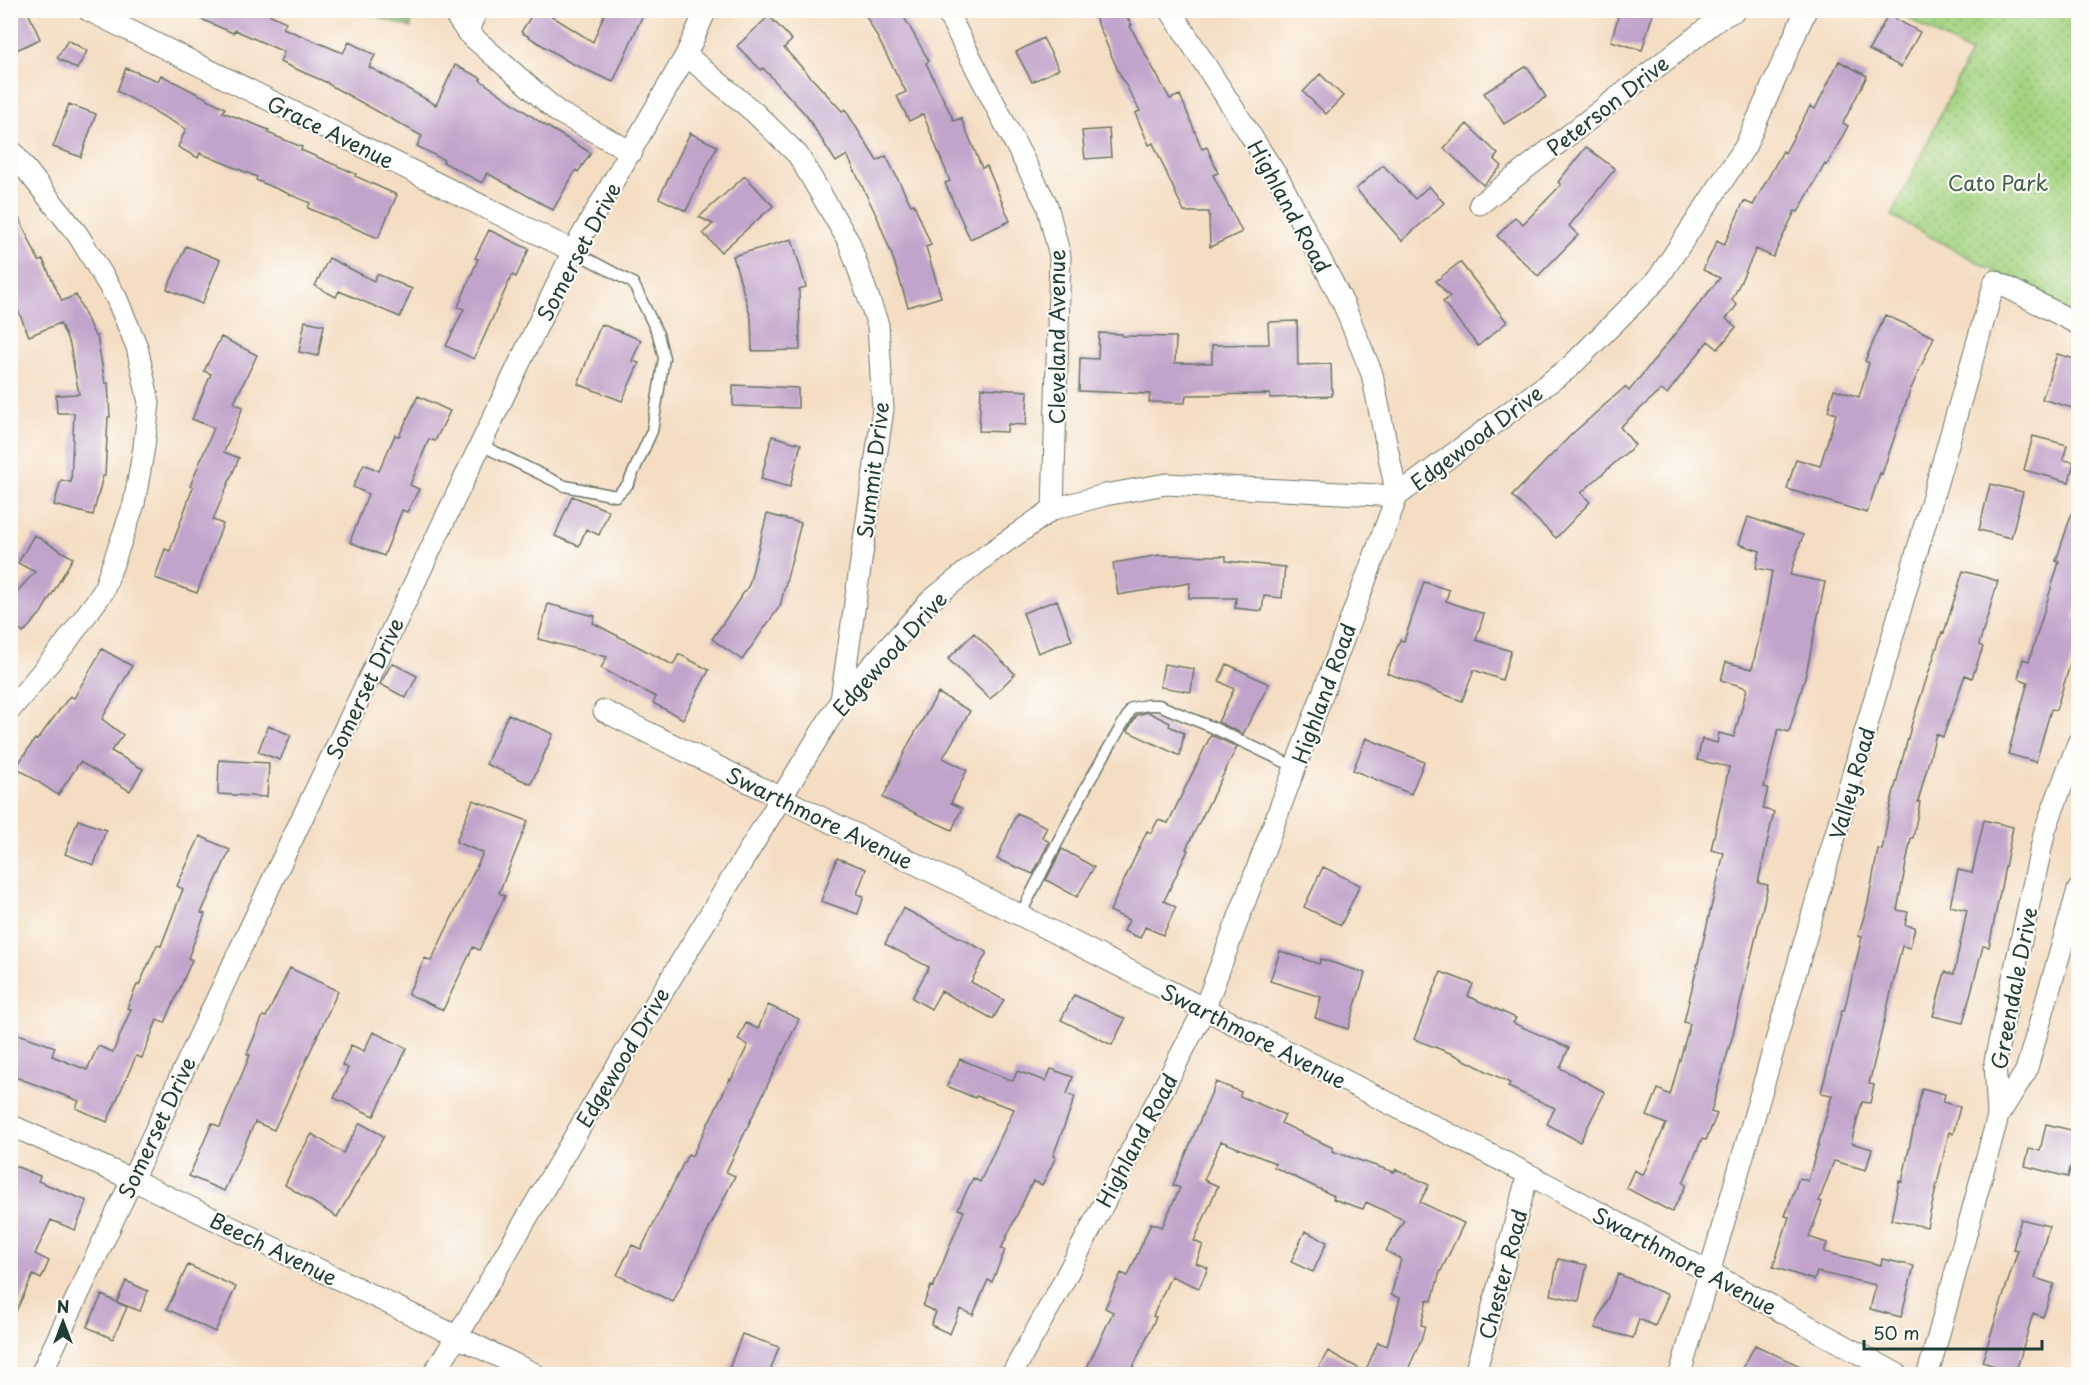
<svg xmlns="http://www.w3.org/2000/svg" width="2089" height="1385" font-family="'Playpen Sans',sans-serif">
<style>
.forest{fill:url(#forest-firs);stroke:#517a52;stroke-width:1.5}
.park{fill:url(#park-dots);stroke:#62885b;stroke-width:1.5}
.building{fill:#c1a4cb}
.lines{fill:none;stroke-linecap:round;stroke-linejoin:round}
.service-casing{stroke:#6a7566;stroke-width:13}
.minor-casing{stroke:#6a7566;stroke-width:23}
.service{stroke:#fff;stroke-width:10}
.minor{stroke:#fff;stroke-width:21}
.labels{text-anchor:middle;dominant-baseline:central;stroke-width:4.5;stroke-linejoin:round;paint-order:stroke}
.street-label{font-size:21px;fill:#1f3d34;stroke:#fdfcf7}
.park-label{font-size:21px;fill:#406348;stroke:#fdfcf7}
</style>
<defs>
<pattern id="forest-firs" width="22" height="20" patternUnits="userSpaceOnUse" patternTransform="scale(1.5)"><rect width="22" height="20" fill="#83b670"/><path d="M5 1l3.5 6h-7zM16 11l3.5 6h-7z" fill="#6b955d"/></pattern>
<pattern id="park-dots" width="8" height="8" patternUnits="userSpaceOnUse" patternTransform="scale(1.5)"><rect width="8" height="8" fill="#a4d482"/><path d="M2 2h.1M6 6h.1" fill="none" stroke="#85ad6b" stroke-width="1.8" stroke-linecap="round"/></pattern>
</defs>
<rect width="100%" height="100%" fill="#fdfcf7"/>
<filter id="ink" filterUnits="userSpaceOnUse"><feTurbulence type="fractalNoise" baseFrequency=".0167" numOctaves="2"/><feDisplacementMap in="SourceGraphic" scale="12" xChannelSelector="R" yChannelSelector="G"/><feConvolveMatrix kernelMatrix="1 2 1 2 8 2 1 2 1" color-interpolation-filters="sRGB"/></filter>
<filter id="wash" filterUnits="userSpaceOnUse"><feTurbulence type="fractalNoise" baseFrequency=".008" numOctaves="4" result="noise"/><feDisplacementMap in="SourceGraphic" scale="24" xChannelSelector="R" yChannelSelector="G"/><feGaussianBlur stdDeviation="1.35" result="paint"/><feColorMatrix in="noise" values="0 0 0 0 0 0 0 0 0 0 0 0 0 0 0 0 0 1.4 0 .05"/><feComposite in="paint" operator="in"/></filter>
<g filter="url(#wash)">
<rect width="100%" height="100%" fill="#f4ddc2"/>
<!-- forest -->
<path class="forest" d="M360 11H410L411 28Z"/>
<!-- park -->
<path class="park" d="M1895 11H2078V316L1892 216 1970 53Z"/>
<g id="blocks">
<!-- building -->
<path class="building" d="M10 10H27L40 39 10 53Z
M180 10H260L286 22 283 28 343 53 349 42 375 55 369 67 436 105 455 65 481 78 480 80 543 124 591 153 578 172 576 170 553 210 487 173 482 183 443 162 444 160 417 146 422 136 328 84V83L280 62 284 52 235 30 233 33Z
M535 10H542L593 42 606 10H645L613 82 569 62 521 32Z
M863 10H900L929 61 926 63 954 121 961 118 982 168 987 166 1010 221 970 239 945 183 950 181 923 114 909 121 897 96 906 92Z
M1092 10H1122L1132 25 1130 26 1170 99 1180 95 1202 149 1207 147 1218 173 1213 175 1242 232 1210 247 1209 212H1184L1153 143 1149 145 1135 113 1140 111 1118 71Z
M1620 10H1654L1642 50 1611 41Z
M1888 15 1920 32 1901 67 1869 50Z
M769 16 792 40 784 48 842 111 845 109 877 161 886 156 911 205 914 204 931 245 926 247 941 297 908 307 893 258 878 219 847 155 836 162 806 115 763 68 761 70 737 46Z
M1043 38 1059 69 1032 82 1016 52Z
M68 40 87 51 77 69 57 58Z
M1839 61 1867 76 1843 123 1848 126 1827 165 1825 164 1798 212 1795 211 1773 257 1756 249 1732 300 1737 305 1726 319 1736 327 1718 349 1708 341 1667 394 1661 390 1620 427 1635 445 1581 493 1590 502 1556 538 1512 496 1572 434 1625 387 1629 391 1720 278 1703 270 1717 241 1724 245 1744 201 1753 205 1783 151 1785 153 1810 106 1815 109Z
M1527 66 1546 97 1504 124 1484 93Z
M126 68 158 81 161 75 225 108 223 112 269 130 268 133 302 147 301 150 356 174 355 176 397 195 378 238 308 208 310 203 256 180 257 177 200 153 198 158 178 147 186 129 117 91Z
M1320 74 1343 96 1326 114 1303 92Z
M69 104 96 114 81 157 53 147Z
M1467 124 1498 154 1494 159 1502 166 1483 185 1444 148Z
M1109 129 1111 157 1085 159 1082 131Z
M690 133 717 146 686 211 659 198Z
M1586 147 1615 169 1569 226 1578 235 1538 276 1497 236 1515 217 1523 224 1561 185 1558 182Z
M1383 165 1415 199 1429 186 1444 203 1402 241 1356 189Z
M745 176 773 206 721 252 703 233 713 224 699 217Z
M10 198 39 261 43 260 62 301 76 295 95 336H97L105 383H108L110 417H108L105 476H103L93 515 54 505 61 480 71 482 74 413H57L56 395 79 394 70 345 60 323 29 336 17 308 10 311Z
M489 230 529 249 516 277 512 275 474 359 446 346 464 309 458 307 478 259 475 258Z
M792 239 806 287 799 289 800 350 752 351 751 318 733 256Z
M186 246 220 260 202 304 167 289Z
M329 258 374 281 377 274 412 289 400 317 339 291 336 297 315 286Z
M1460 262 1507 322 1478 346 1443 302 1450 297 1436 281Z
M1885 315 1934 337 1910 391 1882 474 1880 473 1867 513 1787 489 1796 459 1820 466 1836 414 1828 411 1834 389 1859 397 1869 363 1865 361Z
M305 321 324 325 318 356 299 352Z
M1297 321 1298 365 1331 364 1332 396 1270 398V394L1186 395 1185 403 1149 402 1150 394 1079 391 1080 358 1098 359 1099 333 1122 334V336L1176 337 1175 363H1212V345L1269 344 1268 322Z
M601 324 641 340 632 361 639 363 622 401 578 384Z
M221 337 257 355 234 403 243 407 224 452 239 458 213 520 223 524 197 593 155 578 165 549 170 551 193 487 190 486 214 428 192 419 211 374 204 371Z
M2057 354 2079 360V410L2042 399Z
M733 385 798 388V408L733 406Z
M981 388 1028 391 1026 425 1008 424 1007 432 979 431Z
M418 396 450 411 435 441 429 439 410 485 419 489 407 512 402 510 384 556 350 542 368 494 353 487 364 464 379 471 395 435 399 436Z
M772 436 801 444 790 487 761 479Z
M2033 436 2067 445 2063 460 2074 462 2069 482 2024 470Z
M1990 484 2023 492 2011 538 1979 530Z
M572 496 609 511 599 535 586 529 579 546 555 536Z
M2075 503 2079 504V602L2074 618 2079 620V657L2073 655 2056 710 2051 709 2036 762 2008 754 2028 682 2018 678 2023 659 2029 661 2059 562 2056 561Z
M767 514 801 523 780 606 742 660 712 639 749 585Z
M1748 517 1803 535 1790 575 1825 582 1806 674 1789 732 1778 729 1764 787 1768 788 1763 809 1774 812 1758 883 1768 885 1733 1034 1711 1112 1717 1114 1706 1140 1702 1139 1683 1183 1686 1185 1672 1212 1626 1188 1634 1170 1643 1175 1666 1124 1647 1116 1658 1089 1670 1095 1690 1024 1684 1022 1724 853 1711 850 1729 767 1697 760 1702 739 1717 743 1719 733 1734 737 1747 688 1721 680 1726 662 1752 669 1765 611 1772 571 1756 568 1760 551 1739 544Z
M34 535 73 558 41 613 23 633 10 621V599L35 572 18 563Z
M1160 555 1226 556V561L1285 567 1282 598 1264 596 1262 611 1235 608 1236 598H1189L1190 583 1118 595 1113 563Z
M1963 571 1998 581 1979 645 1983 647 1972 678 1965 675 1943 737 1936 734 1918 802H1920L1913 838H1911L1897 910 1908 912 1905 925 1915 927 1910 948 1902 946 1869 1084 1874 1085 1870 1103 1862 1102 1851 1143 1872 1149 1866 1170 1834 1161 1819 1201 1822 1202 1809 1237 1827 1243 1824 1252 1881 1265 1882 1259 1914 1266 1901 1317 1870 1309 1876 1285 1817 1272 1814 1280 1773 1267 1789 1217 1785 1216 1799 1178 1808 1181 1832 1095 1821 1093 1842 1010 1844 1011 1862 937 1858 936 1868 903 1878 849 1882 850 1891 802 1912 723 1942 632 1944 633Z
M1424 582 1449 590 1446 601 1484 614 1476 640 1511 651 1502 680 1474 670 1462 701 1387 673 1400 640 1404 641Z
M1057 600 1072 640 1038 653 1023 613Z
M548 604 595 616 593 623 673 665 679 654 709 670 683 719 653 703 656 697 601 668 607 657 538 639Z
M974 633 1015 674 990 699 948 659Z
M102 649 132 666 102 719 123 735 111 751 143 769 130 791 80 762 58 795 16 767 35 739 37 740 70 696 74 698Z
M392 663 417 676 406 698 380 684Z
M1164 664 1194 669 1191 692 1160 687Z
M1227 664 1269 684 1243 734 1218 722 1234 689 1219 681Z
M938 693 970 711 943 758 967 770 951 803 962 808 952 830 883 798 909 743Z
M1148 712 1170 723 1169 726 1184 733 1180 756 1127 731 1137 715Z
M508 714 553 734 531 784 486 764Z
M268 726 291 735 280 760 258 752Z
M1211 735 1237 747 1186 849 1188 850 1164 901 1176 907 1163 935 1145 927 1140 938 1124 931 1129 920 1110 911 1147 831 1151 833 1158 820 1168 823Z
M1366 738 1424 762 1411 794 1353 770Z
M219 760 269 763 267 797 218 794Z
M473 800 528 821 499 893 505 896 479 950 473 947 443 1010 408 994 425 958 431 961 483 853 456 842Z
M1017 813 1047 827 1042 837 1049 842 1033 874 997 859Z
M78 820 106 830 94 865 65 854Z
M1984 820 2013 827 1989 947 1983 946 1963 1023 1933 1016 1945 972 1954 974 1967 910 1950 906 1958 870 1972 873Z
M200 836 230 850 201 913 205 914 188 958 192 960 165 1023 157 1020 142 1058 136 1056 107 1122 76 1108 79 1101 10 1075V1031L55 1047 52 1056 87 1070 98 1046 113 1052 131 1009 127 1008 137 985H139L157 945 161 946 183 889 177 886Z
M1062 849 1094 867 1077 897 1046 880Z
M837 858 866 869 857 894 864 896 858 914 821 901Z
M1323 867 1360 885 1341 925 1304 907Z
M903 908 987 952 971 982 1004 1000 993 1019 941 991 931 1009 912 998 929 967 885 944Z
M1280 951 1319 964 1321 959 1365 973 1348 1029 1315 1018 1321 997 1270 981Z
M290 968 338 991 274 1130 255 1122 224 1191 189 1176 212 1123 220 1127 250 1055 247 1054 263 1016 266 1017Z
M1441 972 1473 984 1468 996 1516 1018 1513 1023 1569 1048 1560 1068 1605 1092 1580 1142 1547 1124 1555 1108 1508 1087 1510 1083 1455 1055 1414 1039Z
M1074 995 1125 1019 1112 1045 1061 1020Z
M768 1005 799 1019 726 1172 735 1176 673 1302 617 1275 632 1245 641 1249 688 1154 692 1156 730 1079 731 1080 748 1045 738 1040 746 1023 758 1029Z
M373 1032 407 1048 374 1116 334 1098 348 1068 342 1065 351 1045 364 1051Z
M960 1059 1013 1081 1017 1071 1046 1081 1051 1069 1073 1077 1067 1094 1075 1097 1053 1156 1056 1157 1042 1185 1033 1181 1001 1249 1005 1250 992 1282 988 1280 973 1315 960 1309 950 1334 931 1325 936 1312 923 1306 931 1286 933 1287 964 1211 958 1209 973 1178 980 1182 1014 1109 976 1096 975 1098 947 1086Z
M1216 1082 1241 1092 1240 1096 1285 1115 1281 1123 1333 1148 1332 1151 1394 1172 1396 1169 1429 1185 1420 1202 1464 1223 1439 1275 1432 1301 1427 1300 1421 1325 1425 1326 1421 1340 1406 1374H1315L1328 1351 1365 1372 1378 1342 1387 1346 1400 1298 1391 1295 1401 1259 1386 1251 1404 1220 1366 1202 1363 1209 1333 1199 1334 1196 1274 1167 1275 1163 1221 1141 1204 1180 1218 1186 1194 1241 1203 1245 1196 1263 1208 1268 1199 1288 1171 1276 1153 1316 1156 1317 1130 1374H1084L1113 1312 1105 1308 1121 1273 1128 1276 1151 1223 1162 1227 1180 1188 1173 1185Z
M1922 1088 1945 1094 1943 1102 1960 1107 1953 1134 1949 1132 1927 1227 1891 1220 1899 1181 1902 1182Z
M360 1123 384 1136 337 1217 285 1185 299 1155 312 1134 343 1153Z
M2046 1124 2079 1132 2068 1177 2025 1166 2029 1149 2040 1151Z
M10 1164 40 1176 38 1181 87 1201 75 1230 51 1220 35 1254 49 1261 41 1279 33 1275 10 1324Z
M2021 1219 2049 1226 2035 1278 2054 1284 2043 1317 2033 1313 2016 1372 1982 1362 2018 1250 2013 1249Z
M1305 1231 1327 1242 1313 1272 1291 1262Z
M1558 1259 1587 1265 1579 1301 1551 1295Z
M188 1265 236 1287 215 1332 167 1309Z
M1618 1274 1668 1295 1655 1326 1639 1319 1633 1338 1595 1328Z
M126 1281 148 1291 140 1311 117 1302Z
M102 1295 127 1307 113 1339 87 1327Z
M742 1334 779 1347 769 1374H727Z
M1755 1345 1817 1374H1740Z"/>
</g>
</g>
<g filter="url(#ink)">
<use href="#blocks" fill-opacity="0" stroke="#6a7566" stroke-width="1.5"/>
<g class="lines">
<!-- service casing -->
<g class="service-casing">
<path id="service" d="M481 445 565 486 616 496 628 484 652 431 664 358 658 334 633 283 573 251
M1020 915 1087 785 1132 708 1147 705H1159L1214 728 1295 767"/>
</g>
<!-- minor casing -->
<g class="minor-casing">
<path id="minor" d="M88 10 573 251
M452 10 467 32 558 112 632 152
M946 10 1047 205 1060 256 1053 509
M467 32 477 10
M686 55 755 113 798 155 849 242 878 325 883 409 841 700
M10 149 78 235 116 297 137 347 149 403 144 447 134 504 103 592 65 644 10 710
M1480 204 1720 18 1736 10
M604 711 1020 915 1528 1174 1897 1374
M1998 1116 2026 1071 2078 890
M10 1125 131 1179 535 1374
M41 1374 274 877 573 251 686 55 706 10
M433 1374 457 1337 586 1117 841 700 930 601 987 555 1053 509 1105 495 1166 484 1397 496 1570 367 1657 280 1745 147 1806 10
M1012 1374 1060 1288 1204 1010 1397 496 1372 374 1343 303 1280 181 1170 10
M1475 1374 1528 1174
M1680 1374 1995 281 2078 324
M1928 1374 1998 1116 1995 1061 2045 830 2078 743"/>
</g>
<!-- service -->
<use href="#service" class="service"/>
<!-- minor -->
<use href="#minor" class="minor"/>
</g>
</g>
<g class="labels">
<!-- street labels -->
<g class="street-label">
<text transform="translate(1607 105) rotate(-38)">Peterson Drive</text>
<text transform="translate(331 131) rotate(26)">Grace Avenue</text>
<text transform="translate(1290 206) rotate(61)">Highland Road</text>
<text transform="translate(578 251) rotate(-62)">Somerset Drive</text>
<text transform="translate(1056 337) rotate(-90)">Cleveland Avenue</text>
<text transform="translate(1476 437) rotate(-37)">Edgewood Drive</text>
<text transform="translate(872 470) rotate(-83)">Summit Drive</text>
<text transform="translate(889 653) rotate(-48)">Edgewood Drive</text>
<text transform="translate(364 688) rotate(-65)">Somerset Drive</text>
<text transform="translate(1323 693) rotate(-70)">Highland Road</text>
<text transform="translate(1851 783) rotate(-74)">Valley Road</text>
<text transform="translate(820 817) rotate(26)">Swarthmore Avenue</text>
<text transform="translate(2013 988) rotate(-79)">Greendale Drive</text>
<text transform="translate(1254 1035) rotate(27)">Swarthmore Avenue</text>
<text transform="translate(622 1057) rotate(-59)">Edgewood Drive</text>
<text transform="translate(156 1127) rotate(-65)">Somerset Drive</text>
<text transform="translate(1136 1140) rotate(-62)">Highland Road</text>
<text transform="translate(274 1248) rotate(26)">Beech Avenue</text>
<text transform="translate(1685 1260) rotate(28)">Swarthmore Avenue</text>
<text transform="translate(1502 1274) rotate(-75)">Chester Road</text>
</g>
<!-- park labels -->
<g class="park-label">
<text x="1998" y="182">Cato Park</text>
</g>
</g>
<!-- margin -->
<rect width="2089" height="1385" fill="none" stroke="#fdfcf7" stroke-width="36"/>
<!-- north arrow -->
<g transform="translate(63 1322)" stroke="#fdfcf7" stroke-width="4.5" paint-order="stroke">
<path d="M0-4.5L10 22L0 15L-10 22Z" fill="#1f3d34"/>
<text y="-9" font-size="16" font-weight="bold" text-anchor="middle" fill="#1f3d34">N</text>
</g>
<!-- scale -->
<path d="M1864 1340v9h178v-9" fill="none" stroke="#1f3d34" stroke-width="3"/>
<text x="1873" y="1340" font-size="18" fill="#1f3d34" stroke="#fdfcf7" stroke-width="4.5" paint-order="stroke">50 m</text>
</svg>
